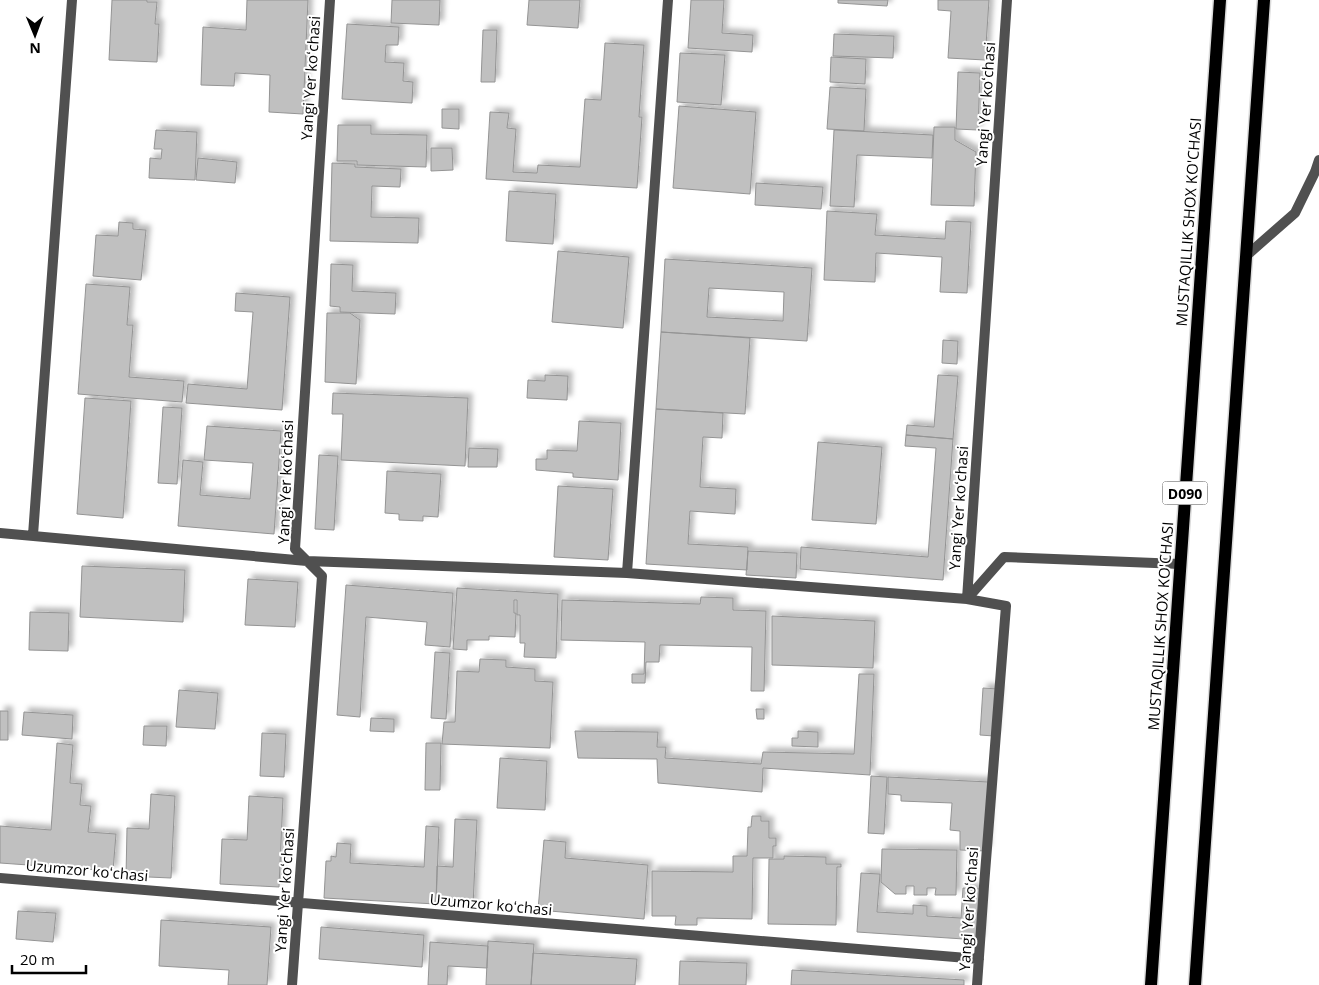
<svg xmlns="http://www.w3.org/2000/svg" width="1319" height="985" font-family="'Open Sans',sans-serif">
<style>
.building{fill:#c0c0c0;stroke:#949494;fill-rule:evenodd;filter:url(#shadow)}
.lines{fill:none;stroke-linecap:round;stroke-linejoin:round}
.primary-casing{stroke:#dbdbdb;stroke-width:15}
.lane{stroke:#505050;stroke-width:10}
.street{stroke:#505050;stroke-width:10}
.primary{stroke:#000;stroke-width:12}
.labels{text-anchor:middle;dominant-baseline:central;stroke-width:4;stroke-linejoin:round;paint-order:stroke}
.shield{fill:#fff;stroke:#4c4c4c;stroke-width:1}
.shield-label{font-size:14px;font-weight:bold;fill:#000}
.street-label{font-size:15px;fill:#000;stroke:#fff}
</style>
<defs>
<filter id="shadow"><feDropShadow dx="4.5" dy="-4.5" stdDeviation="2.5" flood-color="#0004"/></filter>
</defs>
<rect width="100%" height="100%" fill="#fff"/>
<!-- building -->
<path class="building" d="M112 0H147V2H157L155 24H159L157 62 109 60Z
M247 0H308L303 114 269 112 270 75 235 73 234 86 201 85 203 27 246 30Z
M392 0H440L439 25 391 23Z
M529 0H580L578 28 527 25Z
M691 0H724L722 33 753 35 752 52 688 48Z
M838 0H888L887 6 838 3Z
M938 0H989L985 60 948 58 951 11 938 10Z
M347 24 399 27 398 45H386L385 62 404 63 403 81 413 82 412 103 342 99Z
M483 30H497L495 82H481Z
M834 34 894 36 893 58 833 56Z
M605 43 644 45 639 117H642L637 188 486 179 490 112 509 113 507 128 516 129 513 172 537 173 538 165 580 167 585 99 601 100Z
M680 53 725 55 721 105 677 102Z
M831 57 866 59 865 84 830 82Z
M958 72 980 73 978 130 956 129Z
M830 87 866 89 864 131 827 129Z
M679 106 756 112 750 194 673 188Z
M442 109H459V129L442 128Z
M338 125H371V134L427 135 426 167 357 165V161H337Z
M934 127H955V140L976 152 974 206 931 205Z
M156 130 197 132 195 180 149 178 150 158 161 159 162 149H154Z
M834 130 933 135 932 158 857 155 854 207 830 206Z
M431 148H452L453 170 431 171Z
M198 158 237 162 235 183 196 180Z
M332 163 355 164V167L401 169 400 187 372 186 371 217 419 218 418 243 330 241Z
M756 183 823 187 821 209 755 205Z
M509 191 556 194 553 244 506 241Z
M827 211 877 214 875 235 945 239 946 221 971 222 967 293 940 292 942 257 876 253 875 282 824 280Z
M119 222 133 223V229L146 230 141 280 93 276 96 235 118 236Z
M558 251 629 257 623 328 552 322Z
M665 259 812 268 807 341 661 332ZM709 288 784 292 783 321 707 317Z
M331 264 353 265 352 291 396 293 395 314 340 312V307L330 306Z
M86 284 130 287 127 325H133L129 377 184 381 182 402 78 394Z
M236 293 290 297 282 410 186 403 188 384 247 389 253 312 235 311Z
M327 313H350L360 320 356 384 325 382Z
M661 332 750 338 745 414 656 409Z
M943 340 958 341 957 364 942 363Z
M545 375 568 376 567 400 527 398 528 380 545 381Z
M938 375 958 376 953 439 906 435 907 425 934 427Z
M333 393 468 398 465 466 341 460 343 414H332Z
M85 398 131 401 123 518 77 514Z
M163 407 182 408 177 484 158 483Z
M656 409 723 413 722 438 703 437 700 487 736 489 735 514 690 511 688 544 748 547 747 570 646 564Z
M579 421 621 423 618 480 573 477V473L536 470V459H547V450L577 451Z
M207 426 281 431 274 534 178 526 183 460 203 462 200 495 250 499 253 463 204 460Z
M906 435 953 439 943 580 800 569 801 547 928 557 936 448 905 446Z
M818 442 882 447 876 524 812 520Z
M469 448 498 449 497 467H468Z
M319 455 338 456 334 530 315 529Z
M387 471 441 474 438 517 423 516V521L399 520V514L385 513Z
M558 486 613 489 608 560 554 557Z
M748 551 797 553 796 578 746 575Z
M82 566 185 570 183 622 80 617Z
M248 579 298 582 295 627 245 625Z
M346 585 453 593 450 647 425 645 427 622 366 617 360 717 337 715Z
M457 588 558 594 556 658 524 657 525 643H520V615H517V600H514V613H516L515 637 489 636V640H467V650L453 649Z
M701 597 733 598V610L766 611 764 691H751L752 647 660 645 659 662H646L645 683H632V674H644L645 642 561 640 562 600 700 604Z
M30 612 69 613 68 651 29 650Z
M772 616 875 621 873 668 772 665Z
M435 652 450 653 446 719 431 718Z
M480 659 506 660V667L535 669V681L553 682 550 748 442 744 444 722H455L457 671 479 672Z
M859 674H874L870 775 763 768 762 792 658 783 657 759 578 758 575 731 658 732 657 747H666L665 758 761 764 763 752 854 754Z
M983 688 998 689 994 736 980 735Z
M179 690 218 693 215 729 176 727Z
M756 709H764V719H757Z
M0 711H8V740H0Z
M24 712 73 715 72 739 22 735Z
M371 718 394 719V732L370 731Z
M144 726H167L166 746 143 745Z
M798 731 818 732V747L792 746V738H798Z
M262 733 286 734 284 777 260 776Z
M57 743 73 745 70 783 82 784 80 805 91 806 88 832 116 834 113 871 0 863V826L51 830Z
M426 743H441L440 790H425Z
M500 758 547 761 545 810 497 808Z
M871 776 887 777 884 834 868 833Z
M888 777 989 782 986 851 960 850V831L950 830 952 803 901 801V795L888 794Z
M151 794 175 796 171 878 126 876 127 828 149 829Z
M249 796 283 798 279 887 220 884 222 839 247 840Z
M752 816H761V821H769V838H776V846H773V858H753L752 919 697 918V925H675L676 916H652V871L733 872V856H747L748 827H751Z
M455 819 477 820 473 906 436 904 437 866 453 867Z
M426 826 439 827 436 904 324 898 326 861H331V856L336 857 337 843 351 844 350 863 424 867Z
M544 840 566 842 565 858 648 865 644 919 538 910Z
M882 849 957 850 956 895H935L936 888H927V895H914V886H906V894H895L881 882Z
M784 856 826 857V864H841V867H837L836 925 768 924 769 859H784Z
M861 873 880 874 877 912 913 914V905L927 906V916L961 918 963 888 982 889 979 940 857 932Z
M18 911 56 913 53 942 16 939Z
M161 920 271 927 267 985H228L229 970 159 966Z
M321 927 424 935 422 967 319 959Z
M488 941 534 944 531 985H486Z
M430 942 488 946 487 968 448 966 447 985H428Z
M533 953 637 959 635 985H531Z
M680 961 747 963 746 985H679Z
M792 970 964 980V985H791Z"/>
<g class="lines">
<!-- primary casing -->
<g class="primary-casing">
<path id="primary" d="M1151 985 1220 0
M1195 985 1264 0"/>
</g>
<!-- lane -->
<path class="lane" d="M1246 256 1295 213 1315 172 1319 160"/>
<!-- street -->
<path class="street" d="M0 533 307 561 627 573 967 599 1004 557 1180 564
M33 535 72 0
M627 573 668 0
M0 878 979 959
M292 985 322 576 295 549 330 0
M977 985 984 886 1006 606 967 599 1007 0"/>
<!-- primary -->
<use href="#primary" class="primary"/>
</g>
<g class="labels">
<!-- shield labels -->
<rect class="shield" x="1162.5" y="481.5" width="45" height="23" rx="4"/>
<g class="shield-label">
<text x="1185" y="493">D090</text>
</g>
<!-- street labels -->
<g class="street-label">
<text transform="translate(310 78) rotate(-86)">Yangi Yer koʻchasi</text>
<text transform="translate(985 104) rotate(-86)">Yangi Yer koʻchasi</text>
<text transform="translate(1188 222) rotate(-86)">MUSTAQILLIK SHOX KO'CHASI</text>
<text transform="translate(285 482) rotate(-88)">Yangi Yer koʻchasi</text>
<text transform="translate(958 508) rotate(-86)">Yangi Yer koʻchasi</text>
<text transform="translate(1160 626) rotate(-86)">MUSTAQILLIK SHOX KO'CHASI</text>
<text transform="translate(87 870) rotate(5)">Uzumzor koʻchasi</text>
<text transform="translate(284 890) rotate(-86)">Yangi Yer koʻchasi</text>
<text transform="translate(491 904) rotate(5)">Uzumzor koʻchasi</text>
<text transform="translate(968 909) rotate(-86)">Yangi Yer koʻchasi</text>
</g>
</g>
<!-- north arrow -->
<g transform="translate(35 35) rotate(179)" stroke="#ffffff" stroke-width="4" paint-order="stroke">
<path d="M0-4L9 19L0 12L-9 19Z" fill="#000000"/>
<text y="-8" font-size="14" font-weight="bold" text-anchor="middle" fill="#000000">N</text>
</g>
<!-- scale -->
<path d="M12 965v8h74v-8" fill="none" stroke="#000000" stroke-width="2.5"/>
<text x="20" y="965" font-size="15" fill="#000000" stroke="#ffffff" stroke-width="4" paint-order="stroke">20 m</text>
</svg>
